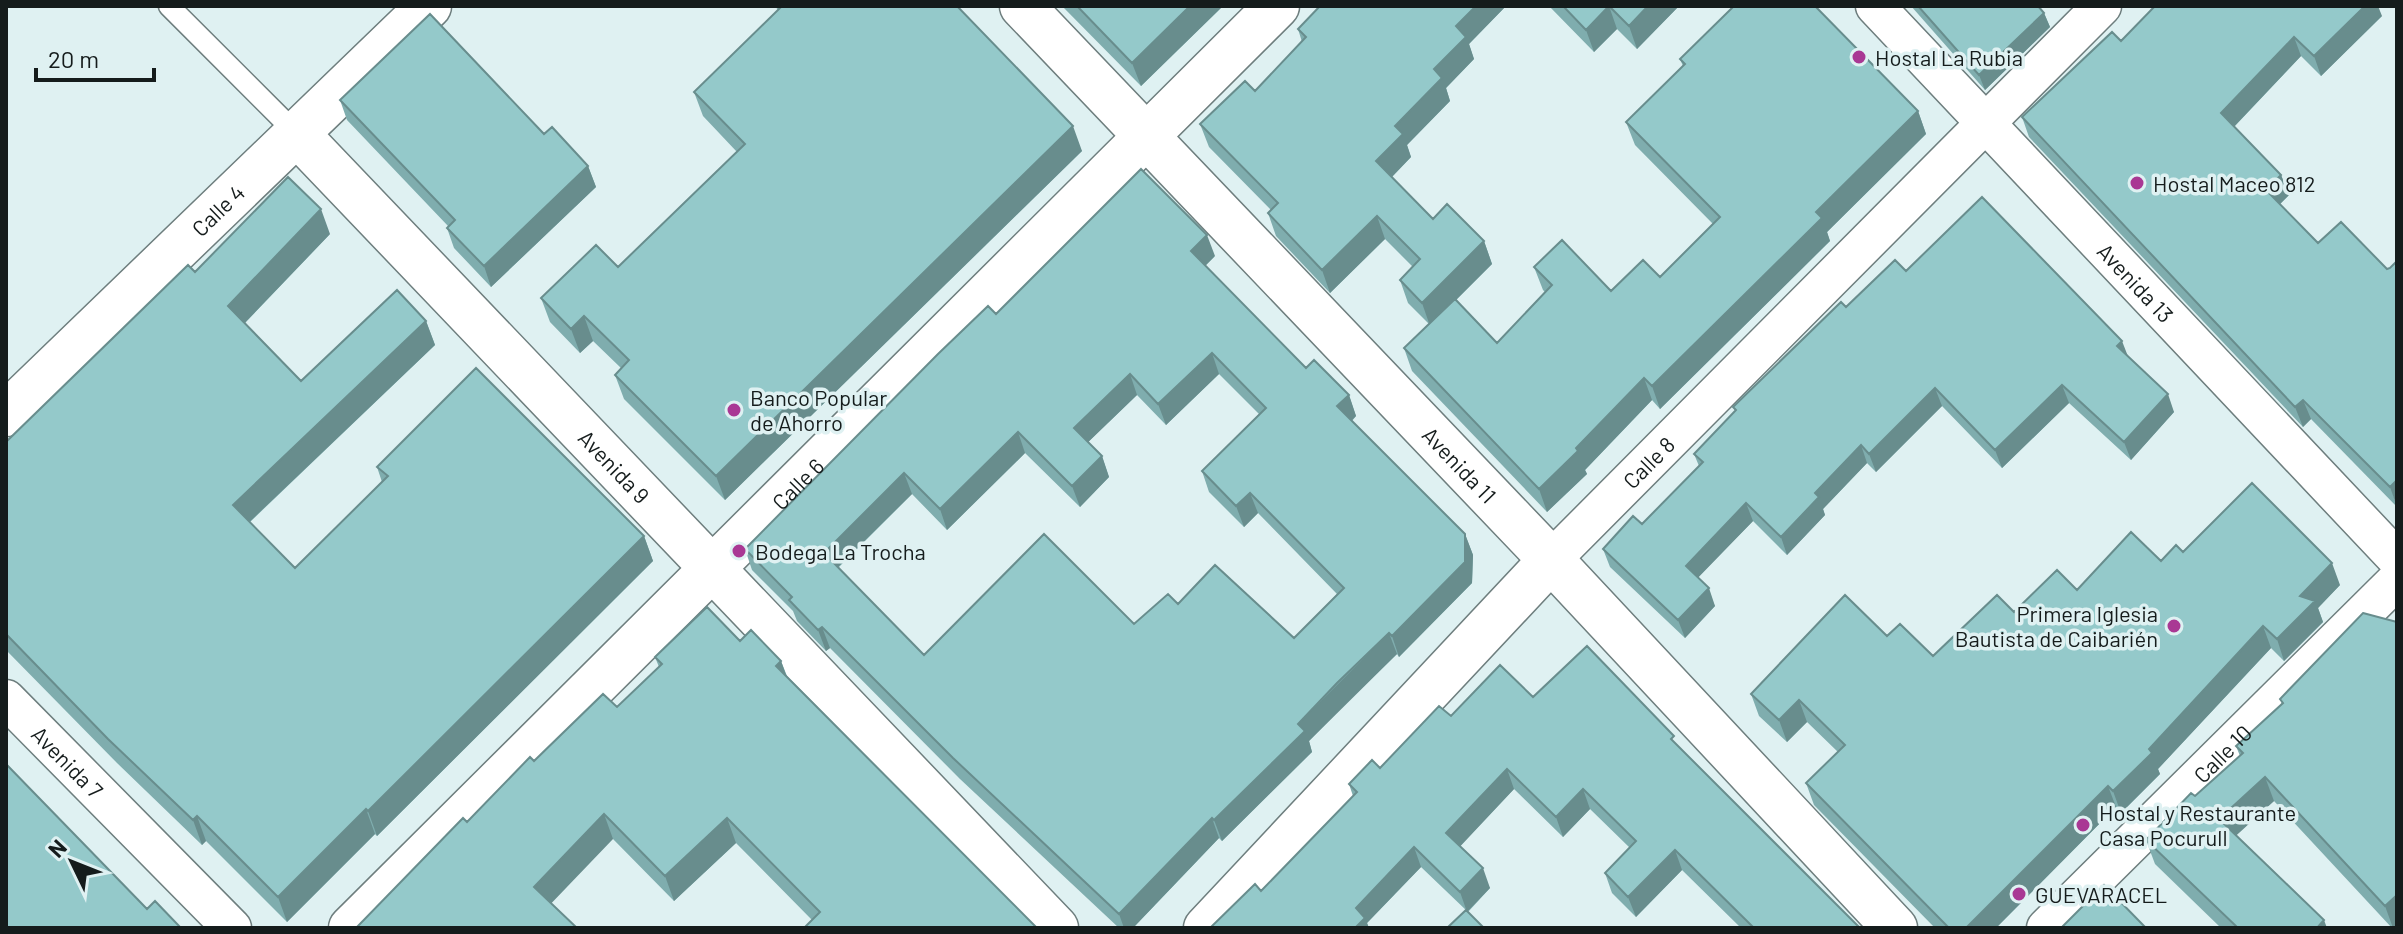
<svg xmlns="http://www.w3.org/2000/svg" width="2403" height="934" font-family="Barlow,sans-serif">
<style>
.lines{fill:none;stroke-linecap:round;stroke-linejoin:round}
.lane-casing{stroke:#6e7e7e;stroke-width:23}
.street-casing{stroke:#6e7e7e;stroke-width:41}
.secondary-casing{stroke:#6e7e7e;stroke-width:47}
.lane{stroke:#fff;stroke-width:20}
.street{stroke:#fff;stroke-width:38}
.secondary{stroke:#fff;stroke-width:44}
.wall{fill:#7fadae;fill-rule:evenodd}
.shaded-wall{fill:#688d8d}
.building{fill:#94c9ca;stroke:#688d8d;stroke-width:2;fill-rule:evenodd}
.poi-dot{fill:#a93894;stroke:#dff1f2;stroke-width:3}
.labels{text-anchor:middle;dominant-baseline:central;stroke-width:7;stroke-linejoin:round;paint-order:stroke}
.poi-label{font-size:22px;fill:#151c1c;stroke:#dff1f2;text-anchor:start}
.street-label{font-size:22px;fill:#151c1c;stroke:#dff1f2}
</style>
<rect width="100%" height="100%" fill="#dff1f2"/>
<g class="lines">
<!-- lane casing -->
<g class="lane-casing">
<path id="lane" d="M169 6 298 135"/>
</g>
<!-- street casing -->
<g class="street-casing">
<g id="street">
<path id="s1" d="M1875 6 2397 559"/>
<path id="s2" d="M1551 560 2102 6"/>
<path id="s3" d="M6 699 232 928"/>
<path id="s4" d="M2046 928 2397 580"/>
</g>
</g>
<!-- secondary casing -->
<g class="secondary-casing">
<g id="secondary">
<path id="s5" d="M1022 6 1551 560 1895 928"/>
<path id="s6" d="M298 135 1056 928"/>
<path id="s7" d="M6 414 429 6"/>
<path id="s8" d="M351 928 1277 6"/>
<path d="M1206 928 1551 560"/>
</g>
</g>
<!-- lane -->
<use href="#lane" class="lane"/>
<!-- street -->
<use href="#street" class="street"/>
<!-- secondary -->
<use href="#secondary" class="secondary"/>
</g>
<!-- wall -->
<path class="wall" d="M775 6H957L1082 151 725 500 624 399 615 375 621 368 593 341 580 353 550 322 541 298 618 267 737 152 703 116 694 92 778 10Z
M1062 6H1223L1141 86Z
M1320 6H1506L1469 44 1474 59 1446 88 1450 101 1407 145 1411 157 1392 177 1433 219 1484 241 1492 264 1456 300 1497 343 1545 292 1543 290 1534 267 1611 291 1660 277 1713 224 1635 145 1626 122 1683 66 1680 59 1732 8 1730 6H1815L1918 111 1926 134 1827 232 1830 241 1660 409 1652 400 1585 470 1587 474 1547 512 1412 371 1404 348 1429 324 1408 303 1400 280 1413 267 1385 239 1330 293 1276 236 1268 213 1271 210 1209 147 1200 124 1255 91 1302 42 1298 29Z
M1549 6H1679L1637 49 1617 29 1594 52Z
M1911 6H2038L2044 13 2050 27 1985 90Z
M2382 16 2321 76 2301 56 2234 127 2281 175 2289 195 2280 204 2318 243 2397 507 2311 419 2303 427 2029 137 2022 117 2121 41Z
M340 100 544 134 588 166 596 187 491 287 454 248 447 228 448 226 347 120Z
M330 234 245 323 301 381 426 321 435 345 250 522 295 568 382 482 377 467 644 536 653 561 377 836 375 834 287 922 206 841 202 845 117 763 6 650V442L195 272Z
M1215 256 1205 266 1306 368 1349 395 1356 416 1352 421 1465 534 1473 555 1472 583 1399 657 1397 654 1345 704 1309 741 1312 752 1222 841 1219 838 1133 928H1119L960 779 830 648 826 651 797 621 793 611 752 570 745 549ZM1219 374 1259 414 1202 471 1209 492 1244 527 1258 513 1337 594 1294 638 1178 604 1134 624 924 655 838 568 912 494 947 530 1025 453 1080 507 1109 477 1102 456 1088 442 1137 395 1166 425Z
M1906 271 2128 357 2174 412 2131 460 2069 403 2002 468 1942 406 1876 472 1867 463 1823 509 1825 515 1787 555 1753 521 1698 577 1715 606 1685 638 1610 567 1603 549 1642 524 1699 466 1694 454 1735 411 1733 407 1846 307Z
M2161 561 2340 585 2318 608 2323 622 2284 661 2271 648 2158 769 2160 774 2121 813 2116 807 1996 928H1935L1814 805 1806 783 1838 752 1807 722 1787 742 1759 716 1751 694 1887 636 1933 656 2014 612Z
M2397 622V928H2392L2274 801 2236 835 2327 928H2221L2155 864 2146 840 2240 756 2236 746 2282 704 2280 699Z
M740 641 781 661 787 676 1037 928 812 920 736 843 674 901 613 839 467 822 534 761 617 707 659 667 655 657Z
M1533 697 1678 746 1860 928H1741L1682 870 1636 917 1612 893 1605 873 1630 848 1590 809 1563 837 1514 789 1460 846 1490 888 1468 912 1421 867 1367 923 1369 928H1210L1261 891 1353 796 1349 784 1380 768 1451 716Z"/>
<!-- shaded-wall -->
<path class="shaded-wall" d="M1190 6H1223L1141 86 1132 63Z
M1476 6H1506L1469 44 1474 59 1446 88 1450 101 1407 145 1411 157 1385 184 1376 161 1395 126 1456 26Z
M1609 6 1617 29 1594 52 1586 30Z
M1648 6H1679L1637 49 1629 26Z
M2365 6H2378L2382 16 2321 76 2314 56Z
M2044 13 2050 27 1985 90 1979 75Z
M2294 37 2301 56 2228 133 2221 113Z
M1918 111 1926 134 1827 232 1830 241 1660 409 1652 386 1816 212Z
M1073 126 1082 151 725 500 716 476Z
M588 166 596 187 491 287 484 266Z
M2281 175 2289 195 2274 210 2266 190Z
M321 209 330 234 237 331 228 306Z
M1377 216 1385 239 1330 293 1322 270Z
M1207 235 1215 256 1199 272 1191 251Z
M1484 241 1492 264 1430 326 1422 303Z
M584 316 593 341 580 353 571 329Z
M426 321 435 345 242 529 233 505Z
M2122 341 2129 359 2117 346Z
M1212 353 1219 374 1166 425 1158 404Z
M1130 374 1137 395 1081 449 1074 428Z
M1644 378 1652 400 1585 470 1587 474 1547 512 1539 489 1576 448Z
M2062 385 2069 403 2002 468 1995 450Z
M1935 388 1942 406 1876 472 1869 454Z
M2168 394 2174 412 2131 460 2124 442Z
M1349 395 1356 416 1345 427 1337 406Z
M2303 400 2311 419 2303 427 2295 407Z
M1018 432 1025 453 947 530 940 509Z
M1861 445 1867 463 1823 509 1825 515 1787 555 1781 537 1815 493Z
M1102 456 1109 477 1080 507 1072 486Z
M904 473 912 494 831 574 824 553Z
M2397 480V507L2390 487Z
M1250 493 1258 513 1244 527 1236 506Z
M1746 503 1753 521 1692 584 1686 566Z
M1465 534 1473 555 1472 583 1399 657 1392 636Z
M644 536 653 561 377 836 368 811Z
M2332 563 2340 585 2318 608 2323 622 2284 661 2277 639 2300 596Z
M1709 588 1715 606 1685 638 1678 620Z
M2263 626 2271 648 2158 769 2160 774 2121 813 2113 791 2149 749Z
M822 627 830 648 826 651 818 630Z
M1389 633 1397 654 1309 741 1312 752 1222 841 1214 820 1298 724Z
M781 661 790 686 776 666Z
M1799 700 1807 722 1787 742 1779 720Z
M1507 769 1514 789 1454 853 1446 833Z
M2265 777 2274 801 2228 843 2219 819Z
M2108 786 2116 807 1996 928H1966Z
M1583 789 1590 809 1563 837 1556 817Z
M366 809 375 834 287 922 278 897Z
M604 814 613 839 543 912 534 887Z
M197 816 206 841 202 845 193 820Z
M727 818 736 843 674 901 665 876Z
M1212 818 1219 838 1133 928H1124L1119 914Z
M1414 847 1421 867 1367 923 1369 928H1355L1356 908Z
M1675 850 1682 870 1636 917 1628 897Z
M1483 868 1490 888 1467 912 1460 892Z
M2397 895V928H2393L2385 906Z
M2324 920 2327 928H2317Z"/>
<!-- building -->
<path class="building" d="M782 6H957L1073 126 716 476 615 375 629 360 584 316 571 329 541 298 596 245 618 267 745 144 694 92Z
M1077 6H1190L1132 63Z
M1320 6H1476L1456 26 1466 37 1434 69 1442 78 1395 126 1403 134 1376 161 1433 219 1447 204 1484 241 1422 303 1400 280 1420 259 1377 216 1322 270 1268 213 1278 203 1200 124 1245 81 1255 91 1306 37 1298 29Z
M1563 6H1648L1629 26 1609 6 1586 30Z
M1734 6H1815L1918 111 1816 212 1822 218 1652 386 1644 378 1576 448 1578 451 1539 489 1404 348 1455 299 1497 343 1552 285 1534 267 1562 240 1611 291 1643 260 1660 277 1720 217 1626 122 1685 64 1680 59Z
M1918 6H2038L2044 13 1979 75Z
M2155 6H2365L2314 56 2294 37 2221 113 2281 175 2266 190 2318 243 2341 222 2387 269 2390 268 2397 261V480L2390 487 2303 400 2295 407 2022 117 2112 32 2121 41Z
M430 14 544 134 552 127 588 166 484 266 447 228 455 220 340 100Z
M1141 169 1207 235 1191 251 1306 368 1314 360 1349 395 1337 406 1465 534V562L1392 636 1389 633 1337 683 1298 724 1305 731 1214 820 1212 818 1119 914 953 758 822 627 818 630 789 600 792 597 745 549 938 354 988 306 996 314ZM1212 353 1266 408 1202 471 1236 506 1250 493 1344 588 1294 638 1215 565 1178 604 1168 594 1134 624 1044 534 924 655 824 553 904 473 940 509 1018 432 1072 486 1102 456 1074 428 1130 374 1158 404Z
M288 177 321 209 228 306 301 381 397 290 426 321 233 505 295 568 388 476 377 467 476 368 644 536 368 811 366 809 278 897 197 816 193 820 108 739 6 634V442L188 265 195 272Z
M1982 197 2122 341 2117 346 2168 394 2124 442 2062 385 1995 450 1935 388 1869 454 1861 445 1815 493 1819 497 1781 537 1746 503 1686 566 1709 588 1678 620 1603 549 1633 516 1642 524 1703 462 1694 454 1736 410 1733 407 1841 302 1846 307 1895 260 1906 271Z
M2252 483 2332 563 2300 596 2315 601 2277 639 2263 626 2149 749 2152 753 2113 791 2108 786 1966 928H1949L1806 783 1845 745 1799 700 1779 720 1751 694 1845 595 1887 636 1900 624 1933 656 1997 595 2014 612 2057 570 2077 590 2131 532 2161 561 2176 545 2183 552Z
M707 607 740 641 751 630 781 661 776 666 1037 928H804L820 912 727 818 665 876 604 814 534 887 577 928H356L463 818 467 822 530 757 534 761 603 694 617 707 662 664 655 657Z
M2363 613 2397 622V895L2385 906 2265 777 2219 819 2324 920 2317 928H2238L2146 840 2191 793 2195 796 2243 753 2236 746 2283 703 2280 699Z
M1587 646 1674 736 1671 739 1860 928H1754L1675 850 1628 897 1605 873 1636 841 1583 789 1556 817 1507 769 1446 833 1483 868 1460 892 1414 847 1356 908 1365 918 1355 928H1210L1255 884 1261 891 1357 792 1349 784 1372 760 1380 768 1439 706 1451 716 1500 665 1533 697Z
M6 764 147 909 155 901 181 928H6Z
M2104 885 2146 928H2061Z
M1466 910 1484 928H1447Z"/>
<!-- markers -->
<g class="poi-dot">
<circle cx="1859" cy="57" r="8"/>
<circle cx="2137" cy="183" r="8"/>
<circle cx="734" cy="410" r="8"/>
<circle cx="739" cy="551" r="8"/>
<circle cx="2174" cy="626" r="8"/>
<circle cx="2083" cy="825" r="8"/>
<circle cx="2019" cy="894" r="8"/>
</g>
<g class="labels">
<!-- poi labels -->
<g class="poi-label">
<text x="1875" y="57">Hostal La Rubia</text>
<text x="2153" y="183">Hostal Maceo 812</text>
<text x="750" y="397">Banco Popular<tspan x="750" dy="25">de Ahorro</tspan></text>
<text x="755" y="551">Bodega La Trocha</text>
<text x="2158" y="613" text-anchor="end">Primera Iglesia<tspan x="2158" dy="25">Bautista de Caibarién</tspan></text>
<text x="2099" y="812">Hostal y Restaurante<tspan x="2099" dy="25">Casa Pocurull</tspan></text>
<text x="2035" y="894">GUEVARACEL</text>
</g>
<!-- street labels -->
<g class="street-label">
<text stroke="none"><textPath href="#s7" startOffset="294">Calle 4</textPath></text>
<text stroke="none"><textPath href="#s1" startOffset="380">Avenida 13</textPath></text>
<text stroke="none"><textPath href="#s2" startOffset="138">Calle 8</textPath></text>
<text stroke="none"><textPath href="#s6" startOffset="458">Avenida 9</textPath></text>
<text stroke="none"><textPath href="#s5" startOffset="634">Avenida 11</textPath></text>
<text stroke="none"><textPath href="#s8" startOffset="630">Calle 6</textPath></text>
<text stroke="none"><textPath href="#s4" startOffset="248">Calle 10</textPath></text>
<text stroke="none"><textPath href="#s3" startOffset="88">Avenida 7</textPath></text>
</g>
</g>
<!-- border -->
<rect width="2403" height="934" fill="none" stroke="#151c1c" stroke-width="16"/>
<!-- north arrow -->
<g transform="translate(72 862) rotate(313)" stroke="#dff1f2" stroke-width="6" paint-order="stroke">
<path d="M0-6L14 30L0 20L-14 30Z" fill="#151c1c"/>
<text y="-12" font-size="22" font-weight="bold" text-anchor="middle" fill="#151c1c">N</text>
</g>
<!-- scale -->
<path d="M36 68v12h118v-12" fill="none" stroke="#151c1c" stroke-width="4"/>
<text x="48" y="68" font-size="24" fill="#151c1c" stroke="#dff1f2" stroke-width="6" paint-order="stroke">20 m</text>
</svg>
